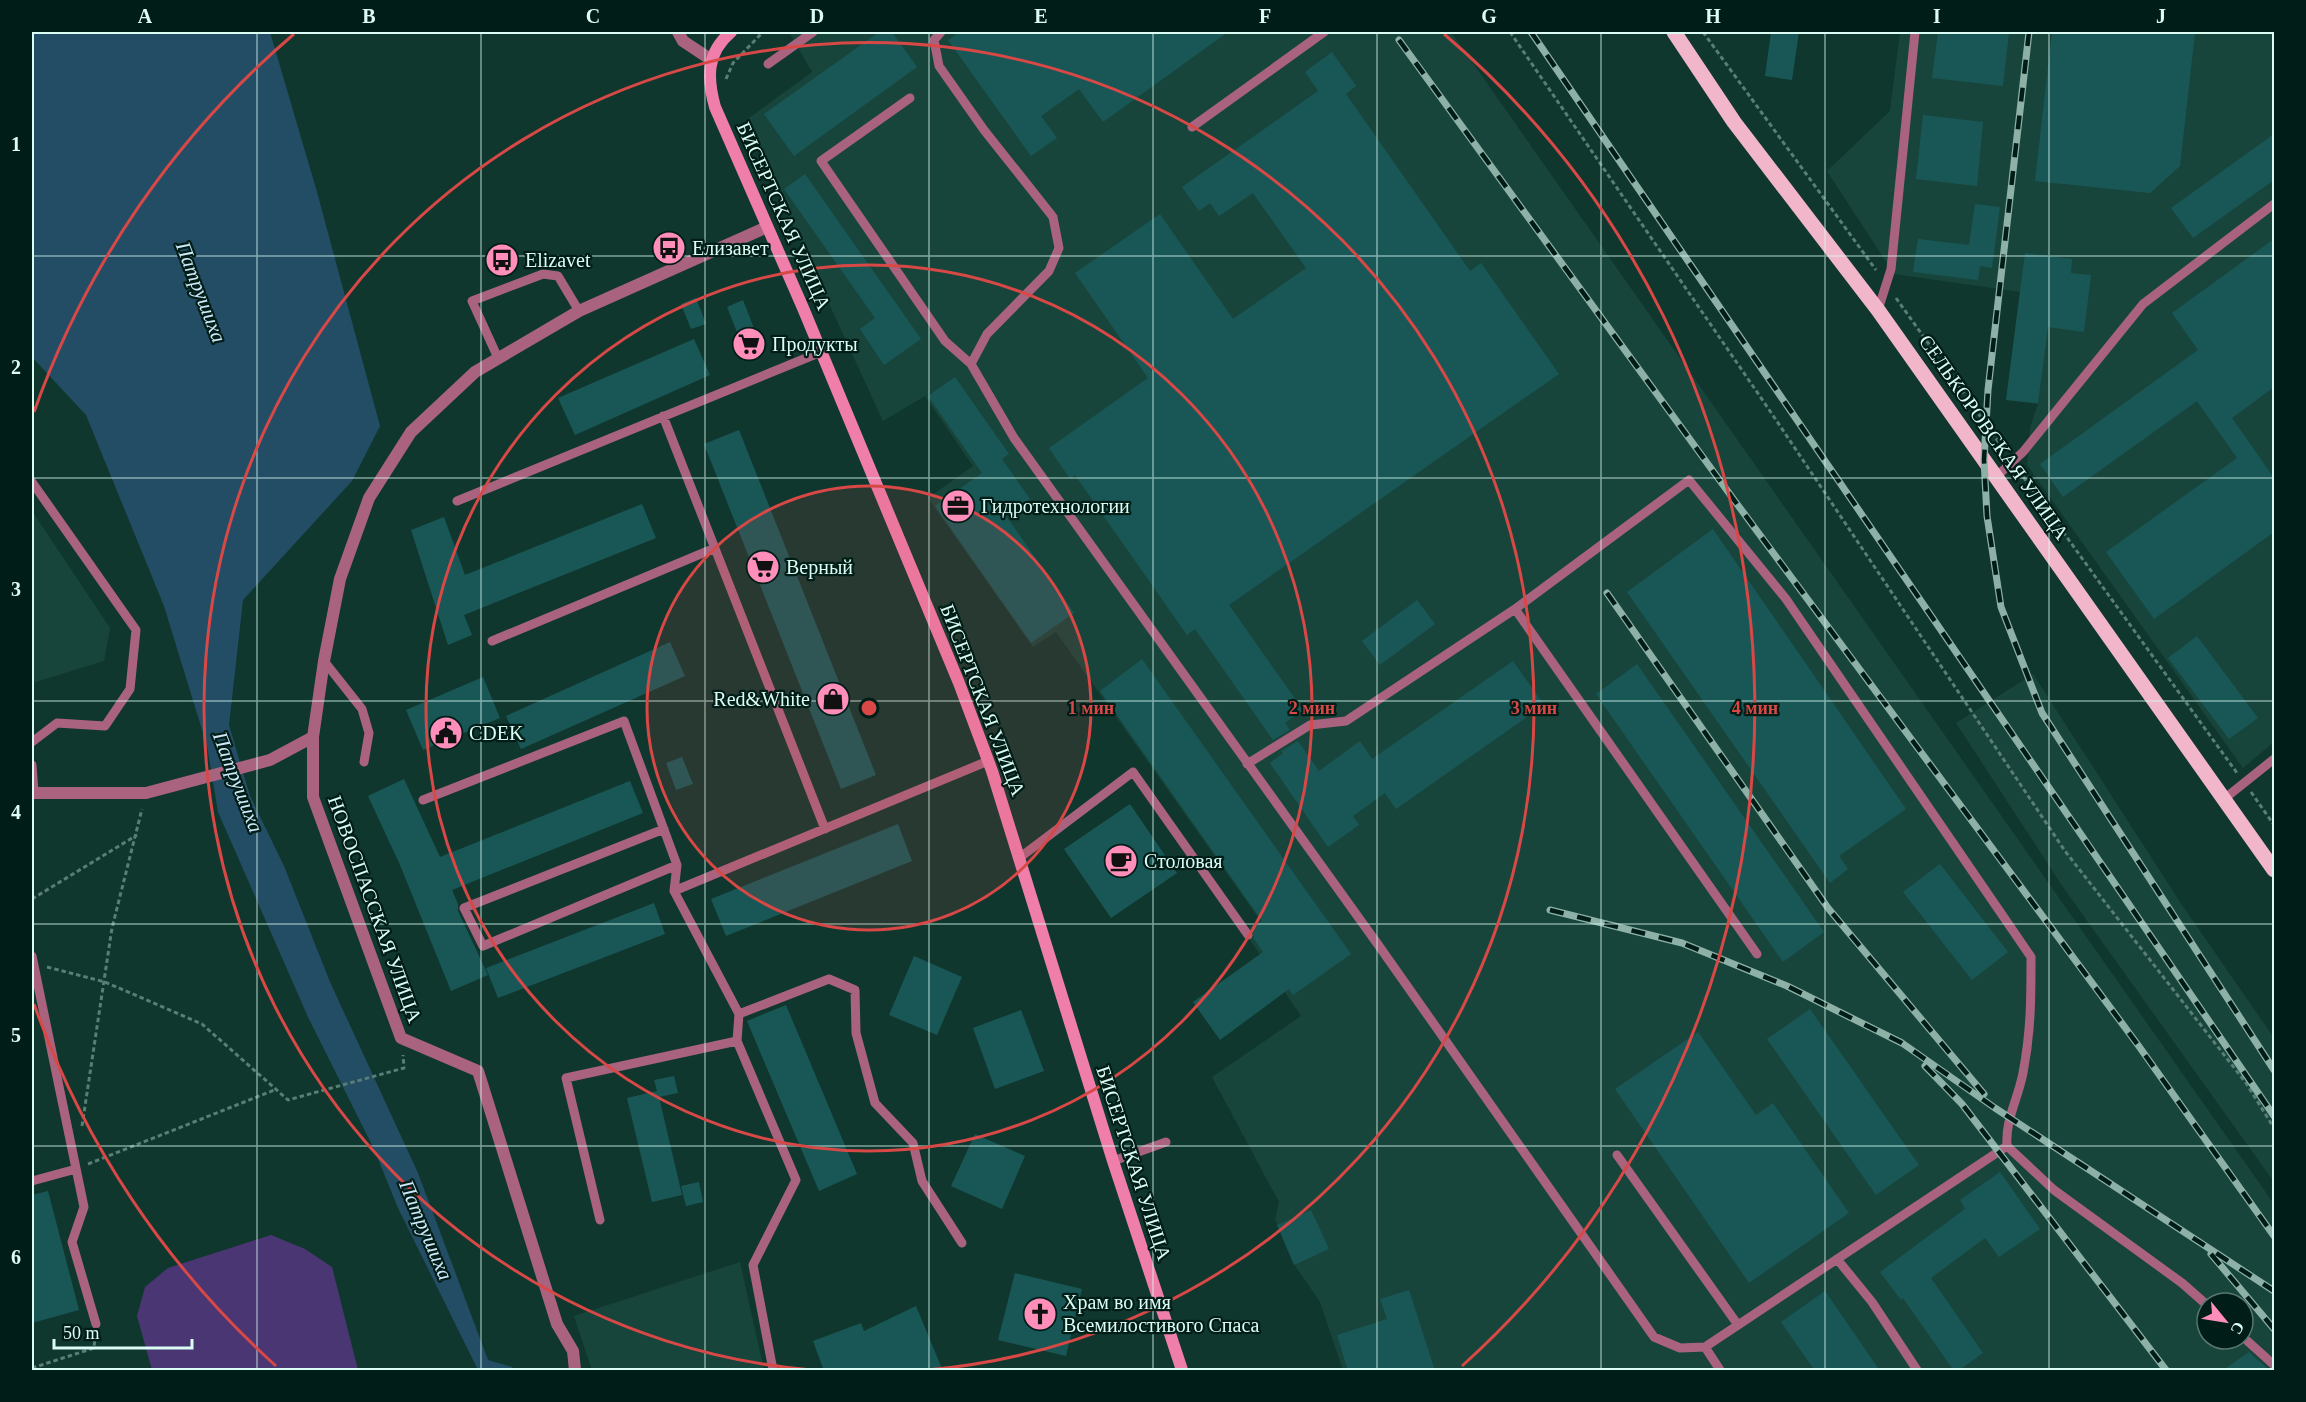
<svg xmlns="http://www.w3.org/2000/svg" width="2306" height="1402" font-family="'Times New Roman',serif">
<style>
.built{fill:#18453b;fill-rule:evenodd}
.green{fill:#4a3672}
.water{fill:#234d65}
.building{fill:#195757}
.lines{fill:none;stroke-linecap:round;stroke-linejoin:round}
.path{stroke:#597e75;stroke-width:3;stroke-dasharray:4.5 3;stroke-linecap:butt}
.lane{stroke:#aa637e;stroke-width:9}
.street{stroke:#aa637e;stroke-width:12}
.secondary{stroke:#ef7eaa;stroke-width:12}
.primary{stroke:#f2b6cb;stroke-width:15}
.rail-casing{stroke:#8db1a7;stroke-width:7}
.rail{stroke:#001d17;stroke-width:4.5;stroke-dasharray:14;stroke-linecap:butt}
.grid{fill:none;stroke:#dbfdf3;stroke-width:1.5;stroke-opacity:0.55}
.ring{fill:none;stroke:#d74846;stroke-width:3}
.labels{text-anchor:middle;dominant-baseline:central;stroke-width:4.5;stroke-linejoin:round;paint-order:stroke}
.street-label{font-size:20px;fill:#dbfdf3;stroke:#001d17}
.poi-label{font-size:20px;fill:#dbfdf3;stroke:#001d17;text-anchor:start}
.water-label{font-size:21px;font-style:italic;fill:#cee9fa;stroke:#001d17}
.centre{fill:#d74846;stroke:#001d17;stroke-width:3}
.ring-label{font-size:18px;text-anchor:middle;font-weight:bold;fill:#d74846;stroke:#001d17;stroke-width:4.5;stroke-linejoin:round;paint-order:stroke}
.neatline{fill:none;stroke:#dbfdf3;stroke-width:2}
.grid-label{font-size:20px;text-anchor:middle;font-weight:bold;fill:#dbfdf3}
</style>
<rect width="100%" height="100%" fill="#10372e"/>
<!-- built -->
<path class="built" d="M789 32H1451L2274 1204V1370H1343L1320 1302 1296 1267 1275 1219 1279 1202 1212 1077 1301 1016 1244 931 1260 920 1056 632 1033 647 928 498 973 466 925 396 883 421 745 121 812 72ZM2207 1303H2243V1339H2207Z
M1900 32H2274V742L2243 768 2027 465 2030 428 2038 404 2006 400 2020 292 1894 274 1827 171 1890 111Z
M32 511 110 628 104 661 32 683Z
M2033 674 2182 905 2274 1038V1182L2065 890 1956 723Z
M740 1262 764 1370H592L574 1316Z"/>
<!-- green -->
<path class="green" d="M271 1235 305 1249 332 1267 358 1370H152L137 1316 145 1287 168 1268Z"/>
<!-- water -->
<path class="water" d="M32 32H270L317 192 380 426 352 481 243 600 229 725 250 796 284 866 330 982 418 1173 488 1360 512 1367 514 1370H478L398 1208 374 1149 308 1017 218 812 207 746 164 606 86 415 32 357Z"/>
<!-- building -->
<path class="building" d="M879 32H892L917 67 794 156 764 114Z
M960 32H1228L1103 122 1079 89 1041 116 1057 138 1031 156 948 40Z
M1771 32H1799L1792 80 1765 76Z
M1938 32H2009L2003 86 1932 78Z
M2052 32H2195L2180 166 2150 193 2035 181Z
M1332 52 1356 86 1346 94 1470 271 1481 263 1559 374 1229 605 1303 710 1285 723 1290 730 1273 740 1195 629 1187 635 1075 475 1070 479 1049 448 1148 378 1075 273 1160 214 1233 319 1306 268 1253 193 1219 216 1210 203 1199 211 1182 187 1318 91 1305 72Z
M1923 115 1983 122 1977 186 1916 179Z
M2274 134V180L2193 238 2171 208Z
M805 174 921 339 884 365 860 329 875 318 784 189Z
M1975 204 2000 207 1992 268 1980 266 1978 280 1913 272 1918 239 1969 245Z
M2274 239V387L2232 418 2274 478V532L2154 619 2106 552 2237 458 2197 401 2063 497 2040 464 2198 350 2172 313Z
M2025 253 2072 259 2071 273 2091 275 2084 332 2048 327 2038 403 2006 400Z
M696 298 706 324 691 329 681 304Z
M743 300 759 341 743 347 727 307Z
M694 339 710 375 575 435 558 398Z
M955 377 1009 454 1002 459 1030 499 1006 516 1074 613 1031 643 935 506 982 473 928 396Z
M739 430 876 775 841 789 704 444Z
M642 504 656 538 464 615 472 635 448 645 411 530 444 517 465 575Z
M1713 529 1906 809 1839 856 1848 869 1830 883 1627 592Z
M1417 600 1435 624 1380 665 1362 641Z
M2197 636 2258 718 2229 739 2168 658Z
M670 642 685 676 521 749 506 716Z
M1142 659 1351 954 1293 995 1289 989 1220 1040 1193 1002 1263 952 1254 939 1252 928 1262 921 1100 691Z
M1513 661 1544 705 1396 809 1385 793 1353 816 1359 825 1328 847 1270 763 1283 753 1281 751 1298 741 1319 771 1360 741 1372 759Z
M1637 664 1824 932 1783 962 1596 694Z
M483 677 500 718 423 750 406 710Z
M682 757 693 784 676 790 666 763Z
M404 779 440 857 630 781 643 813 452 890 458 904V911L488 975 451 991 400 865 368 796Z
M1130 804 1177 873 1111 918 1064 849Z
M898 824 912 861 726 936 711 899Z
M1940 864 2008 952 1972 980 1903 892Z
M654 903 665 934 498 998 486 968Z
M914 956 962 977 937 1035 889 1015Z
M786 1005 857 1174 819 1191 747 1021Z
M1810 1009 1919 1165 1876 1195 1767 1039Z
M1021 1010 1044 1071 995 1089 973 1028Z
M1698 1032 1756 1115 1773 1103 1849 1213 1749 1283 1615 1089Z
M674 1076 678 1093 659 1097 682 1195 652 1202 627 1098 657 1091 654 1080Z
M975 1134 1025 1156 1002 1209 951 1186Z
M2000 1172 2040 1229 1999 1257 1985 1238 1931 1278 1983 1353 1958 1371H1954L1903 1298 1901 1300 1880 1272 1965 1209 1960 1200Z
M699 1182 703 1202 686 1206 681 1186Z
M48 1191 79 1310 32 1323V1195Z
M1311 1210 1329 1249 1294 1265 1277 1225Z
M1015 1273 1082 1289 1066 1356 998 1340Z
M1409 1290 1435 1371H1348L1337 1335 1387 1319 1380 1299Z
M1825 1291 1880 1371H1815L1781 1322Z
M916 1306 943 1371H824L813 1341 861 1323 864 1331Z
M2249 1352 2270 1371H2222Z"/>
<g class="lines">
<!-- path -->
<path class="path" d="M1510 32 1770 411 2065 851 2246 1083 2274 1128
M1703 32 1876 270
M726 79 733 63 763 32
M1896 298 2005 451
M2019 471 2237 773
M2251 792 2274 825
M32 899 137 835
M47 967 105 982 202 1024 288 1100 404 1068 403 1055
M82 1126 112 928 142 809
M88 1164 277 1089
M32 1368 94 1348 95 1338"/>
<!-- lane -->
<path class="lane" d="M941 32 934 40 939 66 984 130 1053 217 1059 248 1049 271 987 334 971 364 1014 438 1379 946 1654 1337 1680 1348 1705 1347 2007 1146
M768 64 813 32
M910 98 821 161 945 341 971 364
M1192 127 1324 32
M1878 310 1891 269 1915 32
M498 358 472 301 543 274 558 276 579 311
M663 416 825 829
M1997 476 2023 452 2143 304 2274 204
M32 482 136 630 130 689 105 726 57 723 32 742
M457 501 821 352
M1515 609 1689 480 1786 599 2031 957C2031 1000 2031 1031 2023 1073 2018 1099 2005 1120 2007 1146L2054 1190 2182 1283 2207 1305
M492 641 715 548
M324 661 362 709 369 733 364 762
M1247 764 1310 725 1346 721 1515 609 1757 954
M32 765 34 792
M2224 799 2274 759
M423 800 624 721 677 865 674 891
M664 829 464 908 483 946 677 865
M1018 859 1133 772 1248 935
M32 956 84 1207 72 1242 96 1324
M739 1014 829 979 855 990 856 1033 875 1103 913 1143 922 1181 962 1243
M1617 1155 1738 1325
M1113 1161 1166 1142
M32 1181 76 1169
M600 1220 566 1078 737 1041
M1837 1259 1872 1302 1917 1370
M2243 1337 2274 1365
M1705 1347 1720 1370
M773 1370 753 1265 796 1180 737 1041 739 1014 674 891 988 761"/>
<!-- street -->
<path class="street" d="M678 32 683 41 710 59
M32 793H146L270 760 313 737
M575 1370 573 1351 557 1324 478 1071 401 1038 313 797V737L324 661 340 579 369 498 411 432 475 372 579 311 767 227"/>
<!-- secondary -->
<path class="secondary" d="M731 32C706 53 707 78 715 107L803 308 959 683 992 771 1113 1161 1182 1370"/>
<!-- primary -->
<path class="primary" d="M1674 32 1734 122 1878 310 2274 870"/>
<!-- rail casing -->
<g class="rail-casing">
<path id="rail" d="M1531 32 2274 1116
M2029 32 1988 390 1984 460 1987 516 2001 607 2042 713 2274 1070
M1399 40 1737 504 2138 1045 2274 1236
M1607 593 1828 908 1984 1094
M1550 910 1682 943 1787 986 1902 1043 1995 1108 2274 1291
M1925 1066 1962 1104 2166 1370
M2211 1254 2274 1329"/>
</g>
<!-- rail -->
<use href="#rail" class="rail"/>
</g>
<!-- grid -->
<path class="grid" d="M257 32V1370M481 32V1370M705 32V1370M929 32V1370M1153 32V1370M1377 32V1370M1601 32V1370M1825 32V1370M2049 32V1370M32 256H2274M32 478H2274M32 701H2274M32 924H2274M32 1146H2274"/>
<!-- distance rings -->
<circle cx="869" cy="708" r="222" fill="#d74846" fill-opacity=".12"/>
<g class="ring">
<circle cx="869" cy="708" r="222"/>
<circle cx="869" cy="708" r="443"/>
<path d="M811 1370A665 665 0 1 1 927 1370"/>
<path d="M276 1366A886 886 0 0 1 34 1004M34 412A886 886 0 0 1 294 34M1444 34A886 886 0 0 1 1462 1366"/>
</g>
<!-- icons -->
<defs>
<g id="bus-disc" transform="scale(1.725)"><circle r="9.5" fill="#ff8eba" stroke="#001d17"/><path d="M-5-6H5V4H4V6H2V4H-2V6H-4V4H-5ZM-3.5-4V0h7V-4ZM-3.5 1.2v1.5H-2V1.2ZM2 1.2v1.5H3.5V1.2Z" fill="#111"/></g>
<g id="supermarket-disc" transform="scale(1.725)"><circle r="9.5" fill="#ff8eba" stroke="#001d17"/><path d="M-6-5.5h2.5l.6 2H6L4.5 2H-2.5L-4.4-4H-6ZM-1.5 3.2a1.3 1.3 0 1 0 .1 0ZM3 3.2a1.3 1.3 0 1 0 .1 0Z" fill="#111"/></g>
<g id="office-disc" transform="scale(1.725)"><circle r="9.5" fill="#ff8eba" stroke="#001d17"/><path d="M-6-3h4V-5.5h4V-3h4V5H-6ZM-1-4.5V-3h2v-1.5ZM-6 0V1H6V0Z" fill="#111"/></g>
<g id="shop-disc" transform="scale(1.725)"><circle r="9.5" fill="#ff8eba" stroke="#001d17"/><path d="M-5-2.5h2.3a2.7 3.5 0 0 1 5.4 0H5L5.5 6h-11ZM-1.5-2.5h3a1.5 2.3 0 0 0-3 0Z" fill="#111"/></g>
<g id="civic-disc" transform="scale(1.725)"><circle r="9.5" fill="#ff8eba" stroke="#001d17"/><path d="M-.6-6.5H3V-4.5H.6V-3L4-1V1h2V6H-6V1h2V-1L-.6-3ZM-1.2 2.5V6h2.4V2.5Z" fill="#111"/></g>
<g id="cafe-disc" transform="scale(1.725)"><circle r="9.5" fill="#ff8eba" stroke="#001d17"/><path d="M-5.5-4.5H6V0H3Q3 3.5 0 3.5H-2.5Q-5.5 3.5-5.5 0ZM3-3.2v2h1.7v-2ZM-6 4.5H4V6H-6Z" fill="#111"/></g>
<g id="church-disc" transform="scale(1.725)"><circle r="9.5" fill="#ff8eba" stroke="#001d17"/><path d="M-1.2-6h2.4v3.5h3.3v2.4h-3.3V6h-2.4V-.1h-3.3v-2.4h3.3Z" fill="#111"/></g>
</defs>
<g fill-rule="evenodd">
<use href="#bus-disc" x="669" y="248"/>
<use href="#bus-disc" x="502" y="260"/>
<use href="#supermarket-disc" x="749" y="344"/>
<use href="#office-disc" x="958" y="506"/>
<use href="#supermarket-disc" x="763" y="567"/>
<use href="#shop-disc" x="833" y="699"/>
<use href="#civic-disc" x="446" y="733"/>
<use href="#cafe-disc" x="1121" y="861"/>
<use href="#church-disc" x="1040" y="1314"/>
</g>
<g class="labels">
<!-- street labels -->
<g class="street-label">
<text transform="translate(784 216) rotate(66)">БИСЕРТСКАЯ УЛИЦА</text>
<text transform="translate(1994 437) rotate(55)">СЕЛЬКОРОВСКАЯ УЛИЦА</text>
<text transform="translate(983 700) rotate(69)">БИСЕРТСКАЯ УЛИЦА</text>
<text transform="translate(375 909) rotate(70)">НОВОСПАССКАЯ УЛИЦА</text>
<text transform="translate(1134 1163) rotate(72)">БИСЕРТСКАЯ УЛИЦА</text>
</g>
<!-- poi labels -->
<g class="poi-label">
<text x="692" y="248">Елизавет</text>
<text x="525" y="260">Elizavet</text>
<text x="772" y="344">Продукты</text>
<text x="981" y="506">Гидротехнологии</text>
<text x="786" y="567">Верный</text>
<text x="810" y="699" text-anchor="end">Red&amp;White</text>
<text x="469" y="733">CDEK</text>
<text x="1144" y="861">Столовая</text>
<text x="1063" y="1302">Храм во имя<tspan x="1063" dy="23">Всемилостивого Спаса</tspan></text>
</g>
<!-- water labels -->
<g class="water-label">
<text transform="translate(201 292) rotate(69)">Патрушиха</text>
<text transform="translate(238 782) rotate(69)">Патрушиха</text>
<text transform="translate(426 1230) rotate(67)">Патрушиха</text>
</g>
</g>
<circle cx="869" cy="708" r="9" class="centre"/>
<g class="ring-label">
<text x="1091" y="714">1 мин</text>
<text x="1312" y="714">2 мин</text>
<text x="1534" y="714">3 мин</text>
<text x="1755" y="714">4 мин</text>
</g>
<!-- border -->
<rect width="2306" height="1402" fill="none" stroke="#001d17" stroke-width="66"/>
<!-- north arrow -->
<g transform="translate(2225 1321) rotate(120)"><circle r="28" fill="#001d17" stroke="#58776f" stroke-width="1.5"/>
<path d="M0-4.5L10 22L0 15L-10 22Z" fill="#ff8eba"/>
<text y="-9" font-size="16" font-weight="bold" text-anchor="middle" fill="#dbfdf3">С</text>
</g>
<!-- scale -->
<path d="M54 1339v9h138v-9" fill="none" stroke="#dbfdf3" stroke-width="3"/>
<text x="63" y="1339" font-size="18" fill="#dbfdf3" stroke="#001d17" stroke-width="4.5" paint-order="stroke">50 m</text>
<rect x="33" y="33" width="2240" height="1336" class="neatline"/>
<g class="grid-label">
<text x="145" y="23">A</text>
<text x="369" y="23">B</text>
<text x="593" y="23">C</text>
<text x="817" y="23">D</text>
<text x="1041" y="23">E</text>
<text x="1265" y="23">F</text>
<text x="1489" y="23">G</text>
<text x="1713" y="23">H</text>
<text x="1937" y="23">I</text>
<text x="2161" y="23">J</text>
<text x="16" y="151">1</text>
<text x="16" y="374">2</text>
<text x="16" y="596">3</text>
<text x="16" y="819">4</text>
<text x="16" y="1042">5</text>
<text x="16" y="1264">6</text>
</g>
</svg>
